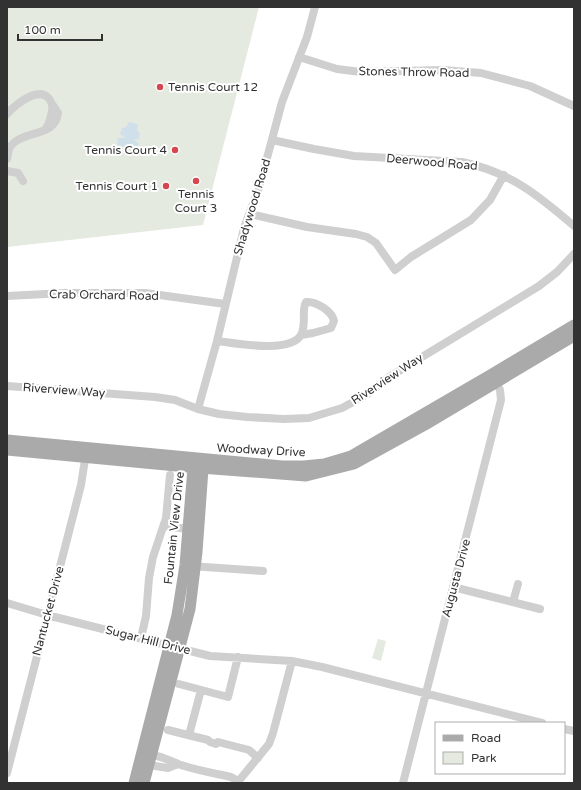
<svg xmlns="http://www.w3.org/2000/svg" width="581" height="790" font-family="'Varela Round',sans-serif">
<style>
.green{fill:#e4eadf}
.water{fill:#d0e0eb}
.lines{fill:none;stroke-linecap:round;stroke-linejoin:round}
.minor{stroke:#cfcfcf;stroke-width:8}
.major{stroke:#aaa;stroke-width:11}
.poi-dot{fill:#d6464f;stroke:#fff;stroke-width:1.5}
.labels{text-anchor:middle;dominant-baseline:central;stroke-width:4;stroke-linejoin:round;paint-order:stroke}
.street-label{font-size:12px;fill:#323232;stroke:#fff}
.poi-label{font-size:12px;fill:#323232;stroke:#fff;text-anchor:end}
</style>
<rect width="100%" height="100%" fill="#fff"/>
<!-- green -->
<path class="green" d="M7 7H259L203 225 7 247Z
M378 639 386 641 381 661 372 658Z"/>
<!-- water -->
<path class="water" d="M129 122 138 124 137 130 140 133 139 139 133 140 139 143 137 150 126 149 117 144 118 138H125L120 134 122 128 126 127Z"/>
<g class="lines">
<!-- minor -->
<path class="minor" d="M299 57 337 69 361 72 443 70 481 73 530 86 574 106
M7 114C15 105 40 84 50 100 53 105 53 110 51 115 50 121 49 125 45 130
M272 140 314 149 354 156 462 162C510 172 538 195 574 226
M7 159C8 156 8 152 9 149 19 129 55 139 58 113L52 104
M7 171 18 173 23 181
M250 214 307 227 356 234 367 237 376 243 395 270 411 257 471 220 490 200 504 175
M7 296 65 293H145L225 304
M217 341C235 343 290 354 301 335 307 324 301 310 306 302 316 301 332 311 334 321L331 328 313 333 301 335
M7 386 155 397 175 400 198 409 219 414 247 417 284 419 309 418 342 408 366 395 389 377 539 286 557 272 574 254
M198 409 217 341 244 228 259 188 282 102 307 37 315 7
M164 526 188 529
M190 566 263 571
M453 587 540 609
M513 602 518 584
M7 603 47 615 210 656 292 661 322 667 542 723
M141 638 146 616 149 578 153 557 166 518 170 475
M179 684 228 697 238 657
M564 729 574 731
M168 730 208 740 210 742 216 744 218 742 249 750 258 758
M189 735 201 690
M147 755C158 754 168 760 178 764 195 770 213 773 231 777L238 781
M145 761 149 765 168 768 178 764
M7 773 81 485 86 453
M237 783 269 744 273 733 292 661
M403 783 501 400 500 390 494 378"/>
<!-- major -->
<path class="major" d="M7 440 282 466H304L324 464 351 456 492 374 574 325
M7 450 187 467 306 476 354 464 425 425 574 336
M134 783 177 615 185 565 193 468 197 463
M144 783 190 609 197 552 203 469 201 463"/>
</g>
<!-- markers -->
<g class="poi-dot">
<circle cx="160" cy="87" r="4"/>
<circle cx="175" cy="150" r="4"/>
<circle cx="196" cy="181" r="4"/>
<circle cx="166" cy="186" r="4"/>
</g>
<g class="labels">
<!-- street labels -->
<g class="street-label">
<text transform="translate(414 72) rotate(1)">Stones Throw Road</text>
<text transform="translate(432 162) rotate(5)">Deerwood Road</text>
<text transform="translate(252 207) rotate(-73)">Shadywood Road</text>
<text transform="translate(104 295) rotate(1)">Crab Orchard Road</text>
<text transform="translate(387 379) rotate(-33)">Riverview Way</text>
<text transform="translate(64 390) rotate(4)">Riverview Way</text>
<text transform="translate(261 450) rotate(3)">Woodway Drive</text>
<text transform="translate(174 528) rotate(-84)">Fountain View Drive</text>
<text transform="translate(456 578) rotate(-75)">Augusta Drive</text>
<text transform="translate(48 611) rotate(-75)">Nantucket Drive</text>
<text transform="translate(148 640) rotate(14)">Sugar Hill Drive</text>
</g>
<!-- poi labels -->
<g class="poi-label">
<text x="168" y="87" text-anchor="start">Tennis Court 12</text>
<text x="167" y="150">Tennis Court 4</text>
<text x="158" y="186">Tennis Court 1</text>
<text x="196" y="194" text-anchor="middle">Tennis<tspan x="196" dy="14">Court 3</tspan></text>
</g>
</g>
<!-- border -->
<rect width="581" height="790" fill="none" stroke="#323232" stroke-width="16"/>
<!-- legend -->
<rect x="435" y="722" width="130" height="52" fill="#ffffff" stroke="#adadad"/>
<rect x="443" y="735" width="20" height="6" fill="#aaaaaa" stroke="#adadad"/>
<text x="471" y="742" font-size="12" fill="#323232">Road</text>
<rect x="443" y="752" width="20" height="12" fill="#e4eadf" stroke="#adadad"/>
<text x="471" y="762" font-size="12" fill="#323232">Park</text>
<!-- scale -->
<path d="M18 34v6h84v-6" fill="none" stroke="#323232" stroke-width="2"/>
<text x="24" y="34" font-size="12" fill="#323232" stroke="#ffffff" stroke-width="3" paint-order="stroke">100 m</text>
</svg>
